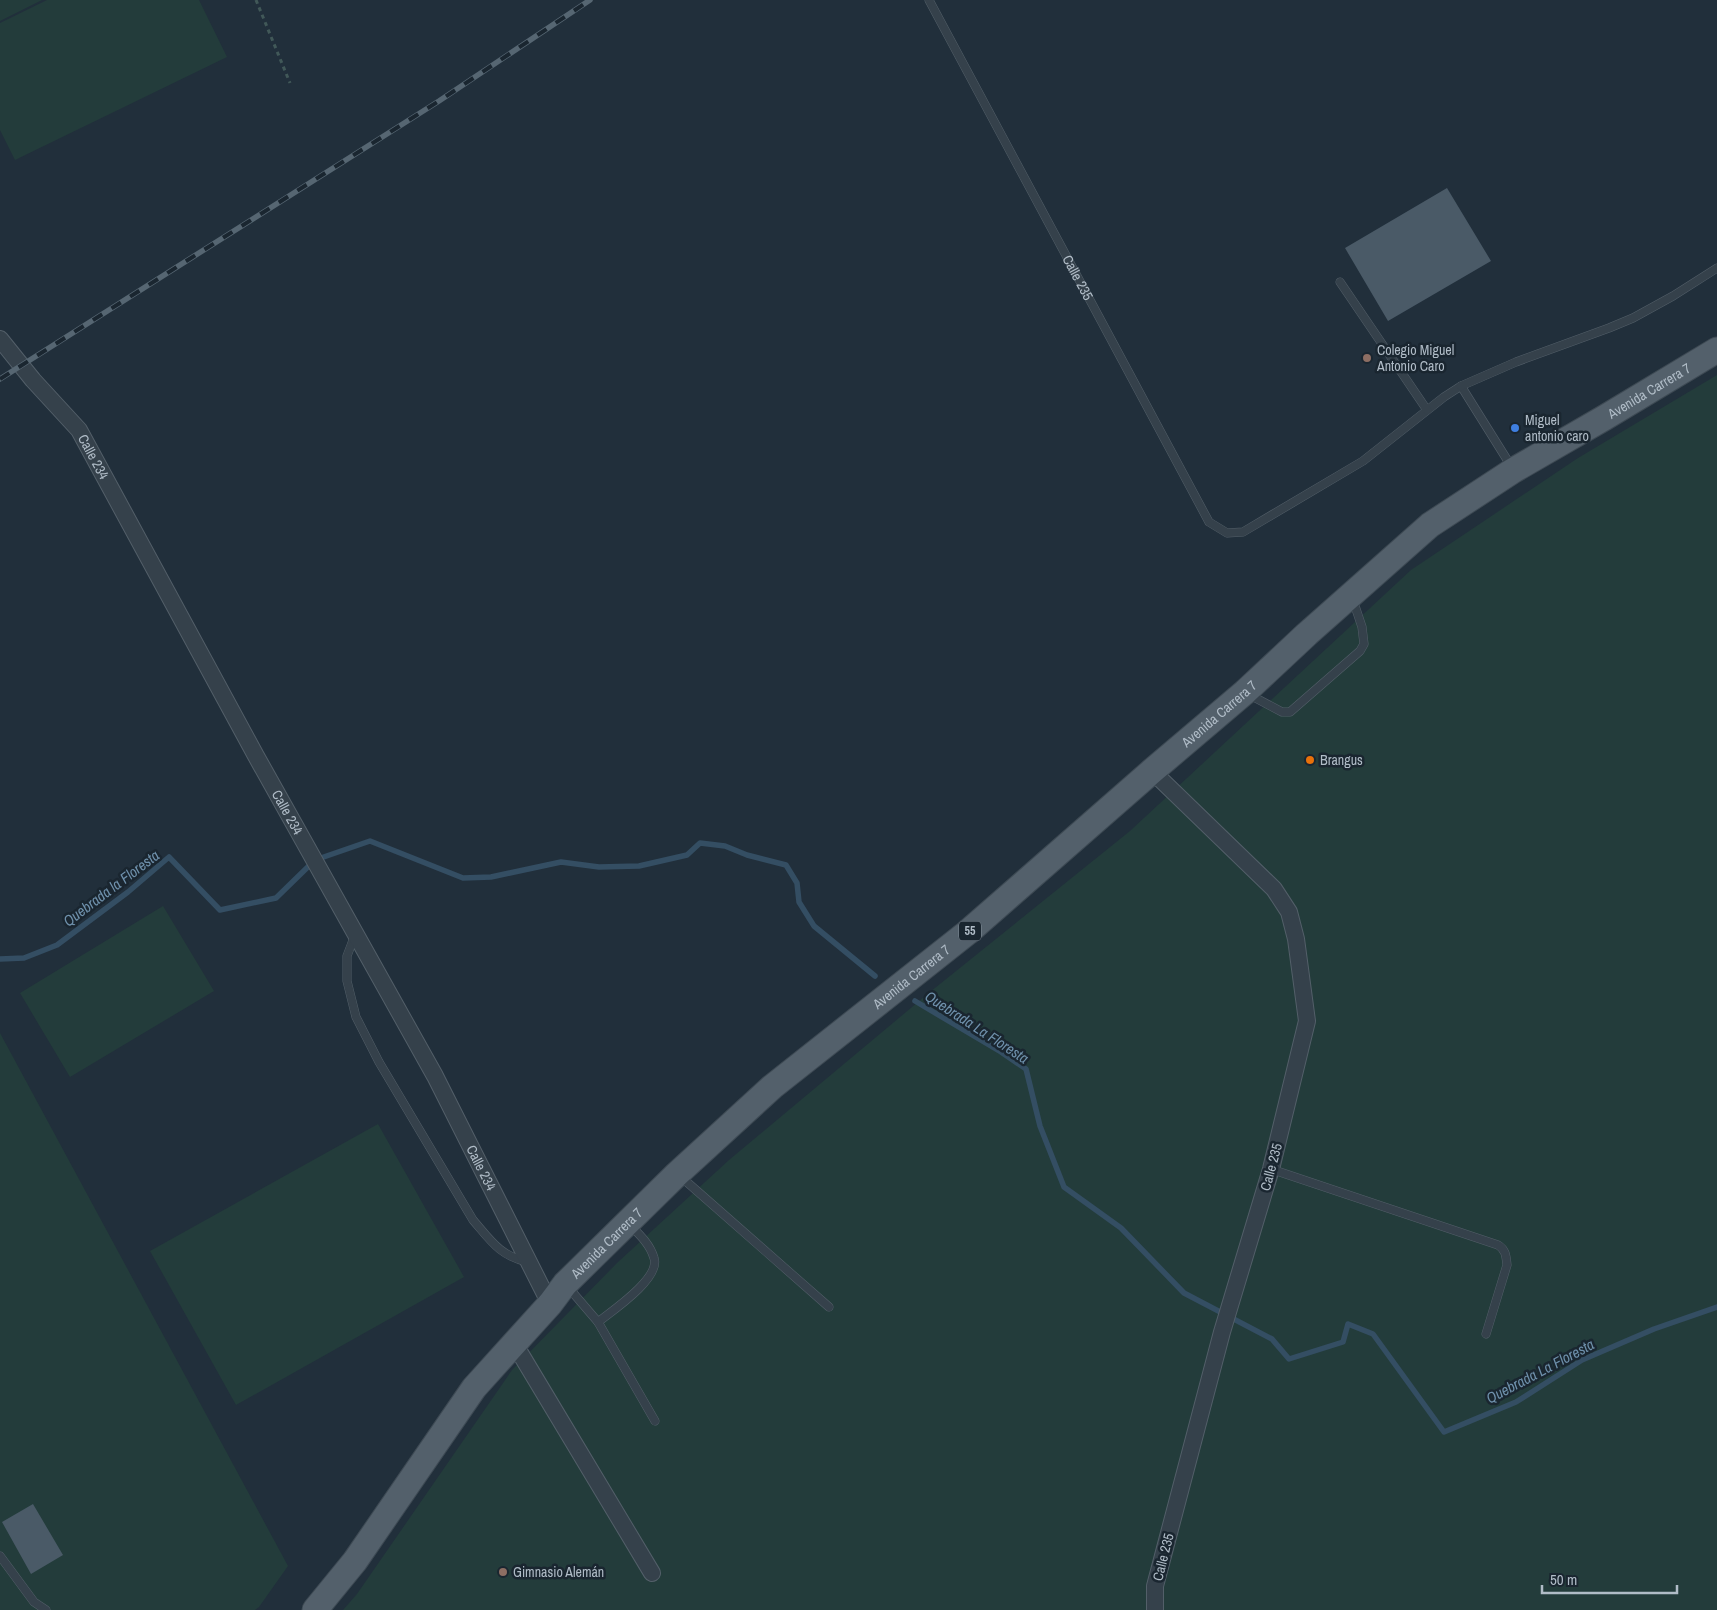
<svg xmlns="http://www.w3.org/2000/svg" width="1717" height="1610" font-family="'Archivo Narrow',sans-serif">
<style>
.green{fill:#233c3b}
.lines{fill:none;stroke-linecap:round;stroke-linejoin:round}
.stream{stroke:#344e63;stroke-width:5.5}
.building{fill:#4a5a67}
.service-casing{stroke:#535f69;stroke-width:9}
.minor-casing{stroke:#535f69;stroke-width:18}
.primary-casing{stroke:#3e4a54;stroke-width:27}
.path{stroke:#415858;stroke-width:3;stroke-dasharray:4 4;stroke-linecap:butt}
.service{stroke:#35414b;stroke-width:8}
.minor{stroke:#35414b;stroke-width:16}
.primary{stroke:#53606b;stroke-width:25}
.rail-casing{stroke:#566672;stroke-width:5.5}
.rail{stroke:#1a2630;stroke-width:4;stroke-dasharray:11;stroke-linecap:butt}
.education-dot{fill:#8d6e63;stroke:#1a2630;stroke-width:2}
.shop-dot{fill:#3f7fe0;stroke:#1a2630;stroke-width:2}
.food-dot{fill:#e8710a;stroke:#1a2630;stroke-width:2}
.labels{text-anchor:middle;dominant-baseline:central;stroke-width:5;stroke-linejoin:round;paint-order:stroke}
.shield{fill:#1a2630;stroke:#838f9a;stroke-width:1}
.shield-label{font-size:12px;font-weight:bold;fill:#b0bcc7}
.street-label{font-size:14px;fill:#b0bcc7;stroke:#1a2630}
.poi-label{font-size:14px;fill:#b0bcc7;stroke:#1a2630;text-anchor:start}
.water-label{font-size:15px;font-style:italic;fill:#6f91ac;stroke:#1a2630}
</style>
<rect width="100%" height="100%" fill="#212f3b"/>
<!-- green -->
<path class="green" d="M0 0H42L0 21Z
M47 0H199L227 57 15 160 0 130V23Z
M1717 375V1610H343L357 1594 512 1370 617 1263 729 1160 930 992 1130 831 1411 570 1578 458Z
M163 906 214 991 70 1077 20 993Z
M0 1033 288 1566 259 1607 255 1610H0Z
M378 1124 464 1277 236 1405 150 1251Z"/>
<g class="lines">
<!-- stream -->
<path class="stream" d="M0 959 24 958 57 945 128 892 169 857 220 910 276 898 315 860 370 841 463 878 491 877 561 862 599 867 639 866 687 855 700 843 725 846 747 855 786 865 797 883 799 902 814 926 875 976
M915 1001 1001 1052 1026 1069 1040 1126 1064 1187 1121 1228 1184 1293 1272 1339 1289 1359 1343 1342 1348 1324 1373 1334 1444 1432 1516 1402 1582 1360 1654 1329 1717 1307"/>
</g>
<!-- building -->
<path class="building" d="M1447 188 1491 261 1388 321 1345 248Z
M33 1504 63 1555 31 1574 2 1522Z"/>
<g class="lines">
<!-- service casing -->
<g class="service-casing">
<g id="service">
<path id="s1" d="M929 0 1209 522 1227 533 1243 532 1363 461 1444 397 1461 386 1511 466"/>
<path d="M1340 282 1427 410"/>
<path d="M1461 386 1516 362 1609 328 1633 318 1673 296 1717 268"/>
<path d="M1248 694 1282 712H1290L1360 651 1364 644 1362 627 1353 600"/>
<path d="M355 935 347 956V981L356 1017 379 1062 473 1220C491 1241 500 1256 528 1262"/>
<path d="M1271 1169 1498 1245C1506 1250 1506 1256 1507 1265L1486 1334"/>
<path d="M680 1176 829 1307"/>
<path d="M568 1287 598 1322C612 1311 661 1278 654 1258 650 1244 639 1234 629 1224"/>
<path d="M598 1322 655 1421"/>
<path d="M0 1556 34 1602 46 1610"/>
</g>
</g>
<!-- minor casing -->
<g class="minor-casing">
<g id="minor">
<path id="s2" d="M0 339 33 380 79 430 256 756 435 1076 550 1304"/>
<path d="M1152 771 1274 889 1289 912 1296 939 1307 1021 1271 1169 1222 1332 1155 1586V1610"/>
<path d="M514 1343 652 1573"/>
</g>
</g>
<!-- primary casing -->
<g class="primary-casing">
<g id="primary">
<path id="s3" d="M315 1610 355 1561 474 1388 550 1304 565 1284 677 1174 772 1087 968 932 1152 771 1245 692 1307 634 1430 525 1514 470 1604 418 1717 350"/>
</g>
</g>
<!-- path -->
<path class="path" d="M256 0 290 83"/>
<!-- service -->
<use href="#service" class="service"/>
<!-- minor -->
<use href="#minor" class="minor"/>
<!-- primary -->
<use href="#primary" class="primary"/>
<!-- rail casing -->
<g class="rail-casing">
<path id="rail" d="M0 379 439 101 590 0"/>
</g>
<!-- rail -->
<use href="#rail" class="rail"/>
</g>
<!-- markers -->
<g class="education-dot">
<circle cx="1367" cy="358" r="5"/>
<circle cx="503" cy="1572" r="5"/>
</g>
<circle class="shop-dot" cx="1515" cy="428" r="5"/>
<circle class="food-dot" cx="1310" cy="760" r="5"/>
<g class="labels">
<!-- shield labels -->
<rect class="shield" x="959" y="921.5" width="22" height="19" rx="4"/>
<g class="shield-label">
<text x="970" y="931">55</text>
</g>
<!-- street labels -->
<g class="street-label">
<text stroke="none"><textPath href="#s1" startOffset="315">Calle 235</textPath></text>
<text stroke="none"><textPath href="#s3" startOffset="1820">Avenida Carrera 7</textPath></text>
<text stroke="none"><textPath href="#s2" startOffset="151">Calle 234</textPath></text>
<text stroke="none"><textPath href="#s3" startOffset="1280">Avenida Carrera 7</textPath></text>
<text stroke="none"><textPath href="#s2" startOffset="556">Calle 234</textPath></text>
<text stroke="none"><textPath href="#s3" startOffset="875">Avenida Carrera 7</textPath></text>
<text transform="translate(1271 1167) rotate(-75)">Calle 235</text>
<text stroke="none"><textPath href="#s2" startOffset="961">Calle 234</textPath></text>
<text stroke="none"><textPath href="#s3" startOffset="470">Avenida Carrera 7</textPath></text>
<text transform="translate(1163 1557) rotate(-76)">Calle 235</text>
</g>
<!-- poi labels -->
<g class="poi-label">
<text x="1377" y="350">Colegio Miguel<tspan x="1377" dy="16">Antonio Caro</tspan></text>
<text x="1525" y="420">Miguel<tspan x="1525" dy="16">antonio caro</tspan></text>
<text x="1320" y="760">Brangus</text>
<text x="513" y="1572">Gimnasio Alemán</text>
</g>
<!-- water labels -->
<g class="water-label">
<text transform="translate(111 888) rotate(-37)">Quebrada la Floresta</text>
<text transform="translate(977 1027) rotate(33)">Quebrada La Floresta</text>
<text transform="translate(1540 1371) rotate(-28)">Quebrada La Floresta</text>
</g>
</g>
<!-- scale -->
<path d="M1542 1585v8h135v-8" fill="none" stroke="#b0bcc7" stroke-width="2.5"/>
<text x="1550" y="1585" font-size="15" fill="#b0bcc7" stroke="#1a2630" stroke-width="4" paint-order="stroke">50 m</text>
</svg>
